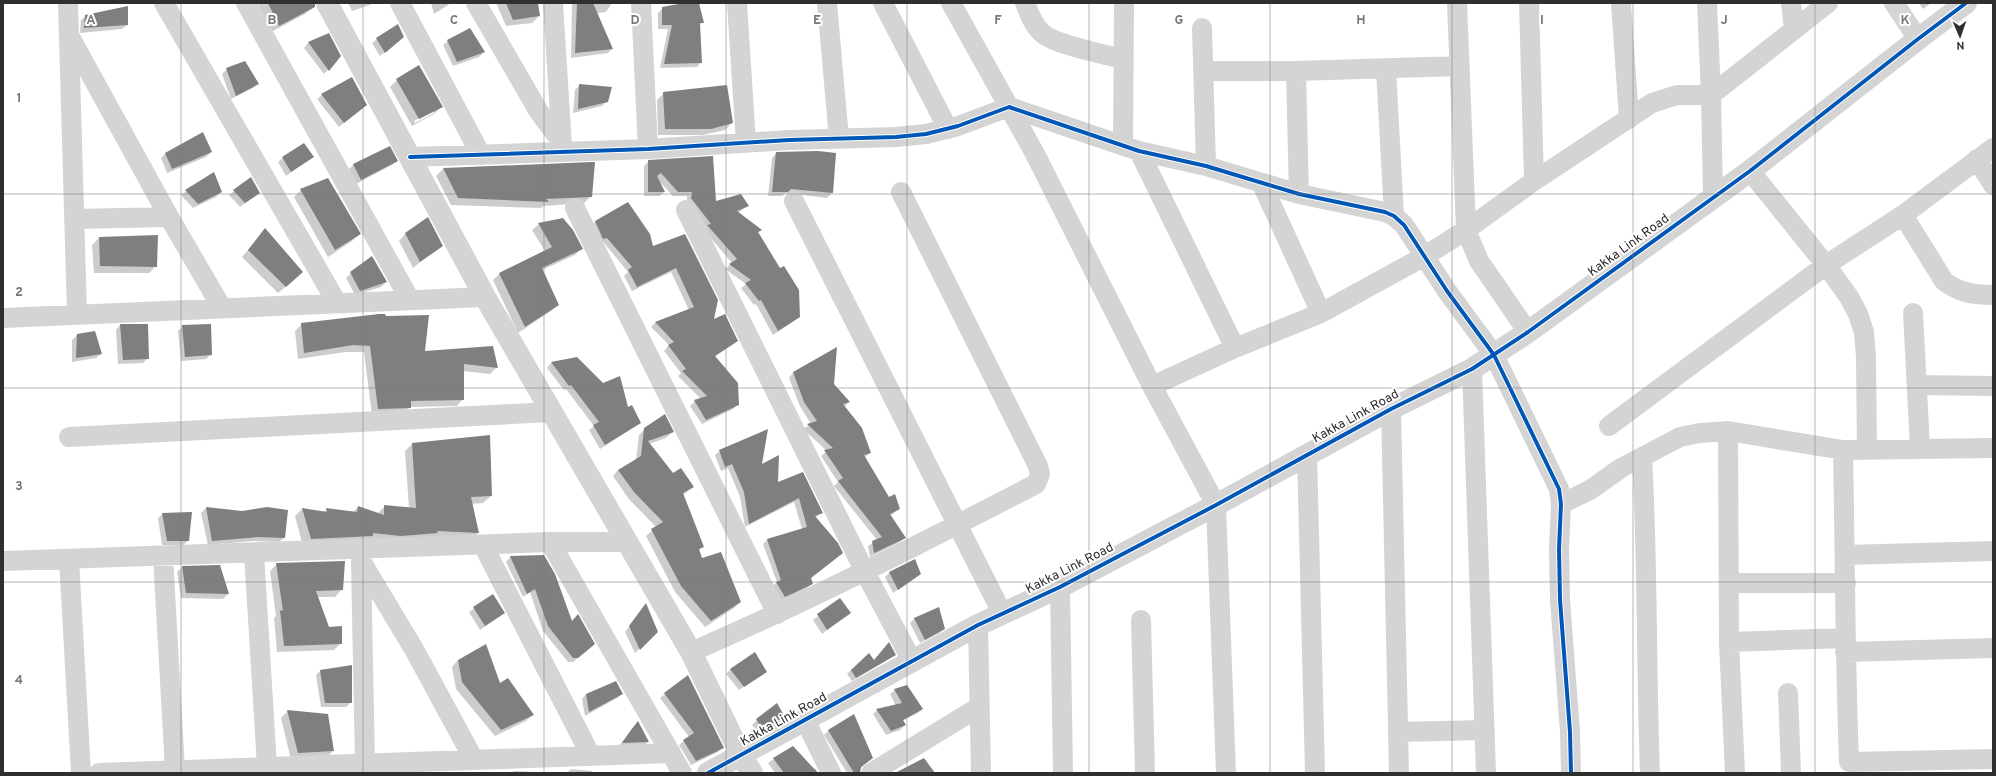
<svg xmlns="http://www.w3.org/2000/svg" width="1996" height="776" font-family="Overpass,sans-serif">
<style>
.shadow{fill:#0003;fill-rule:evenodd}
.building{fill:#7f7f7f}
.lines{fill:none;stroke-linecap:round;stroke-linejoin:round}
.minor{stroke:#d4d4d4;stroke-width:20}
.tertiary{stroke:#d4d4d4;stroke-width:22}
.cycleway-casing{stroke:#fff;stroke-width:6}
.cycleway{stroke:#0057b8;stroke-width:4}
.grid{fill:none;stroke:#787878;stroke-width:1;stroke-opacity:0.55}
.labels{text-anchor:middle;dominant-baseline:central;stroke-width:4;stroke-linejoin:round;paint-order:stroke}
.street-label{font-size:13px;fill:#2f2f2f;stroke:#fff}
.grid-label{font-size:13px;text-anchor:middle;font-weight:bold;fill:#787878;stroke:#fff;stroke-width:4;stroke-linejoin:round;paint-order:stroke}
</style>
<rect width="100%" height="100%" fill="#fff"/>
<!-- shadow -->
<path class="shadow" d="M258 3H309L312 8 305 14 271 32Z
M348 3H375L352 11Z
M431 3H451L434 14Z
M496 3H537L539 16 532 23 506 26Z
M572 3H612L606 12 597 13 612 49 608 53 571 58Z
M689 3H698L703 22 699 26 701 62 697 67 660 68 668 29H658V13L663 8Z
M1919 3H1931L1923 9Z
M86 16 127 25 122 29 80 33 81 20Z
M328 34 340 56 324 74 304 48 308 43Z
M377 39 398 41 380 56 372 43Z
M448 41 484 52 479 57 453 66 443 45Z
M419 66 441 107 434 114 412 126 390 87 397 80ZM434 110V113L415 123 414 121Z
M227 69 257 84 253 88 231 99 222 74Z
M352 78 361 109 339 127 317 99 322 95Z
M580 85 607 101 602 106 573 113 575 90Z
M664 93 732 123 725 130 703 135H658L657 100Z
M211 152 206 157 167 173 161 158 166 153Z
M776 153 835 154 832 193 827 198 786 193 782 196H768L772 158Z
M313 156 286 176 278 162 283 158Z
M397 161 392 165 356 184 349 169 354 164Z
M649 161 715 202 747 206 738 213 761 230 758 233 799 316 794 321 773 335 756 304 754 305 741 288 746 284 725 269 732 263 704 230 706 228 687 203V196H673L658 180 664 192 660 196H644V166Z
M594 163 591 196 584 203 543 206 541 208 451 205 436 176 443 169Z
M213 173 221 192 216 197 193 208 181 195Z
M251 179 259 193 240 207 229 195Z
M301 190 359 234 352 241 328 257 294 197Z
M628 203 652 248 684 235 713 321 737 341 714 357 738 404 733 409 702 424 690 406 695 401 701 399 678 376 681 373 664 351 669 345 651 327 656 322 689 310 671 272 632 291 624 276 628 272 591 227 595 222Z
M563 220 581 249 575 255 542 270 557 305 551 311 518 333 493 280 499 274 545 251 532 230 539 224Z
M265 230 295 279 278 293 242 257Z
M406 233 441 245 413 268 399 241Z
M99 238 156 266 149 273H94L92 245Z
M351 273 386 282 381 287 355 295 346 278Z
M302 324 424 352 497 367 490 374 463 371V399L457 406 410 407 403 414 372 415 364 352H345L298 359 295 331Z
M120 325 148 358 143 363 118 364 116 330Z
M183 326 211 354 206 359 181 361 178 331Z
M77 335 101 354 96 358 72 362V340Z
M836 348 833 384 849 402 844 407 870 453 864 458 888 499 899 509 890 516 905 537 900 542 870 557 868 546 877 540 834 486 838 482 821 456 827 451 803 429 811 424 800 406 789 378 793 373Z
M577 358 640 423 600 449 589 430 594 426 566 389 564 390 547 368 551 363Z
M645 429 672 432 666 438 649 444 672 475 693 487 683 495 703 546 698 551 701 559 740 602 734 608 705 627 675 592 646 536 656 527 628 498 613 476 618 470 636 460 639 435Z
M412 444 491 496 483 503 471 504 478 533 471 540 303 546 295 516 302 509 323 512 327 509 353 512 358 507 377 514 385 506 409 508 405 451Z
M720 451 761 466 777 483 822 512 815 518 810 578 812 583 807 588 780 601 772 587 777 582 763 544 768 539 802 529 794 502 745 527 740 497 728 468 721 471 715 455Z
M206 508 242 512 284 538 279 542 253 541 208 545 201 513Z
M163 514 188 541 183 545H162L158 518Z
M543 556 571 622 589 648 573 662H568L543 631 530 592 523 597 506 562 510 557Z
M915 560 920 574 893 593 885 577 889 573Z
M277 564 342 589 335 597H317L329 628 341 643 334 650 277 652 274 618 276 616 270 571Z
M220 566 228 594 223 599 181 598 177 572 182 567Z
M493 595 504 613 480 630 469 612Z
M840 599 849 613 822 634 813 620Z
M642 609 657 631 635 653 625 632Z
M915 618 944 628 939 633 920 643 910 623Z
M895 655 852 681 847 674 851 670Z
M458 660 500 685 532 715 526 721 495 736 456 689 452 667Z
M731 669 766 672 739 690 726 674Z
M320 671 351 702 346 707H321L316 675Z
M895 690 922 709 918 713 902 721 905 725 900 730 886 735 873 714 877 710 896 706 890 694Z
M622 693 617 698 585 716 582 699 586 694Z
M665 694 722 748 718 752 691 765 679 745 689 737 660 698Z
M288 711 333 751 326 758 291 760 281 718Z
M784 716 779 721 757 733 752 725 757 720Z
M638 722 648 742 643 746 618 747Z
M829 730 872 758 860 769 859 773H847L824 735Z
M793 747 813 769 815 768 818 773H775L768 763Z
M571 769 592 771V773H567Z
M514 771 558 773H512Z"/>
<!-- building -->
<path class="building" d="M268 3H315V7L279 26Z
M506 3H538L540 16 513 20Z
M577 3H593L613 49 575 53Z
M684 3H699L704 23H700L702 63 664 64 672 25H662V7Z
M128 6V25L84 28 85 15Z
M398 24 404 37 385 53 376 38Z
M470 28 485 52 457 62 447 40Z
M329 33 341 56 329 71 308 42Z
M245 61 259 84 236 96 226 68Z
M419 65 443 107 419 119 396 79Z
M352 77 367 105 344 123 321 94Z
M579 84 612 87 608 102 578 109Z
M727 85 733 123 711 129H665L663 92Z
M203 132 212 152 172 169 165 153Z
M304 143 314 157 291 172 282 157Z
M390 146 398 161 361 180 353 164Z
M818 151 836 153 833 193 791 189 788 192H772L776 152Z
M713 156 716 201 741 194 749 206 737 211 762 230 758 232 780 268 784 266 799 290 800 317 778 331 761 300 759 301 745 283 751 280 729 264 737 259 707 225 711 224 691 198 692 192H678L661 173 657 176 665 192H648V160Z
M592 162H595L592 197 546 199 549 202 458 198 443 168Z
M214 172 222 192 198 204 185 190Z
M251 177 260 193 245 203 233 190Z
M328 178 361 234 335 250 300 189Z
M628 202 650 234 653 246 685 234 718 300 714 319 725 314 738 341 715 356 738 383 739 405 706 420 694 400 707 396 682 371 686 369 668 345 674 342 655 322 694 307 676 268 637 287 628 270 632 267 607 238 603 239 595 221Z
M428 217 443 246 420 262 405 233Z
M563 218 573 230 583 249 542 268 559 305 525 327 499 273 552 247 538 223Z
M265 228 303 272 286 287 248 250Z
M158 235 157 267 100 266 99 237Z
M372 256 387 282 360 291 350 272Z
M379 314H385L386 316 429 315 425 351 493 346 498 368 464 364V400L411 401V408L378 409 370 346 353 345 304 353 301 323Z
M120 324H148L149 359 123 360Z
M211 324 212 355 185 357 182 325Z
M95 331 102 354 76 358 77 334Z
M837 347 834 384 850 402 843 404 862 428 871 453 864 455 889 497 895 494 900 509 890 514 906 538 874 553 872 541 882 537 838 481 843 478 824 450 833 448 807 424 817 421 804 402 793 372Z
M577 357 603 383 620 376 628 407 632 405 641 423 605 445 593 425 599 422 571 385 569 386 551 362Z
M665 414 674 432 648 441 673 473 681 468 694 487 683 493 704 547 699 549 702 558 721 552 741 602 711 621 681 586 651 529 663 522 634 492 618 470 641 456 644 428Z
M768 429 762 464 779 455 778 482 803 472 823 513 815 516 838 543 843 553 811 578 813 584 785 597 776 582 781 580 767 539 807 527 799 498 749 524 744 492 732 464 725 467 719 450Z
M490 435 492 496 471 497 479 533 437 531 438 533 401 536 373 533V536L311 539 302 508 327 512 326 508 357 512 358 506 384 515V505L416 508 412 443Z
M206 507 242 511 267 507 288 510 285 538 258 537 212 541Z
M192 512 189 541H167L162 513Z
M544 555 555 574 572 621 578 614 595 644 578 658H573L548 626 535 589 527 594 510 556Z
M915 559 921 574 898 590 889 572Z
M345 561 343 590 316 591 329 627 342 626V644L284 646 280 610 283 611 276 563Z
M220 565 229 594 186 593 182 566Z
M493 594 505 613 485 626 473 607Z
M840 598 851 613 827 630 817 614Z
M646 603 658 632 640 650 629 626Z
M939 607 945 629 925 640 914 618Z
M889 642 896 655 856 678 851 670 869 653 874 660Z
M486 644 500 683 508 678 534 715 501 730 462 682 458 660Z
M755 652 767 672 744 687 730 669Z
M352 665V703H325L320 670Z
M688 675 724 748 696 761 683 740 694 733 664 693Z
M616 681 623 694 589 712 586 694Z
M907 685 923 709 903 720 906 725 891 731 876 709 902 703 894 689Z
M777 703 785 717 762 729 756 719Z
M287 710 328 714 334 751 298 753Z
M854 714 873 758 861 767 860 773H854L828 730Z
M638 721 649 742 622 743 631 730Z
M793 746 818 773H784L773 758Z
M924 758 935 773H895Z"/>
<g class="lines">
<!-- minor -->
<path class="minor" d="M68 3 77 314
M164 3 337 303
M246 3 410 300
M400 3 481 155
M476 3 539 112 561 141
M553 3 562 146
M641 3 648 149
M737 3 746 143
M827 3 839 139
M883 3 948 129
M951 3 1034 152 1152 386 1216 505 1226 773
M1025 3C1029 13 1033 25 1042 33 1055 45 1104 54 1122 59
M1457 3 1466 230 1479 261 1528 332
M1529 3 1534 181
M1621 3 1629 119
M1707 3 1711 95 1713 197
M1791 3 1794 30
M1894 3 1918 39
M1202 28 1206 166
M69 35 169 217 222 308
M1386 69 1394 216
M1203 71H1296L1460 66
M1296 71 1299 194
M1123 146 1124 3
M1139 151 1235 348
M410 157 648 149 789 140 896 137 926 134 958 126 1009 107 1139 151 1206 166 1299 194 1385 212 1394 216 1404 225 1447 291 1494 355 1559 489 1561 504 1559 549 1560 600 1570 732 1571 773
M1977 159 1993 185
M1750 171 1826 265 1849 297 1858 314 1864 332 1866 357 1867 450
M1262 184 1321 313
M794 201 1002 613
M575 208 777 614
M686 210 865 572 912 661
M1903 215 1944 281C1959 293 1975 295 1993 295
M74 219 169 217
M1913 313 1920 448
M3 318 485 297
M1472 369 1486 773
M1917 385 1993 386
M1152 386 1235 348 1321 313 1425 256 1466 230 1534 181 1652 103 1677 95H1711L1828 3
M1391 409 1399 773
M1609 426 1826 265 1903 215 1993 148
M1728 431 1729 642 1845 638
M69 437 551 412
M1843 450C1845 554 1845 658 1849 762L1993 759
M1307 455 1315 773
M1642 457C1648 562 1646 668 1650 773
M1561 504 1590 490 1621 468 1642 457 1680 437 1700 433 1728 431 1843 450 1993 448
M550 542 682 773
M483 545 591 756
M254 553 267 767
M1845 555 1993 551
M163 556 175 770
M69 559 81 773
M3 561 550 542H626
M361 561 415 651 474 760
M361 562 365 764
M1729 583H1846
M1060 587 1063 773
M1141 620 1145 773
M978 625 981 773
M1729 642 1735 773
M691 652C809 601 922 543 1036 484L1040 474 1038 466 901 192
M1845 652 1993 648
M1788 693 1791 773
M805 720 831 773
M1398 732 1485 730
M99 773 671 753
M871 773 979 707"/>
<!-- tertiary -->
<path class="tertiary" d="M327 3 485 297 691 652 741 755 752 773
M708 773 978 625 1060 587 1216 505 1391 409 1472 369 1528 332 1750 171 1918 39 1966 3"/>
<!-- cycleway casing -->
<g class="cycleway-casing">
<path id="cycleway" d="M410 157 648 149 789 140 896 137 926 134 958 126 1009 107 1139 151 1206 166 1299 194 1385 212 1394 216 1404 225 1447 291 1494 355 1559 489 1561 504 1559 549 1560 600 1570 732 1571 773
M708 773 978 625 1060 587 1216 505 1391 409 1472 369 1528 332 1750 171 1918 39 1966 3"/>
</g>
<!-- cycleway -->
<use href="#cycleway" class="cycleway"/>
</g>
<!-- grid -->
<path class="grid" d="M181 3V773M363 3V773M544 3V773M726 3V773M907 3V773M1089 3V773M1270 3V773M1452 3V773M1633 3V773M1815 3V773M3 194H1993M3 388H1993M3 582H1993"/>
<g class="labels">
<!-- street labels -->
<g class="street-label">
<text transform="translate(1629 246) rotate(-36)">Kakka Link Road</text>
<text transform="translate(1356 417) rotate(-29)">Kakka Link Road</text>
<text transform="translate(1070 569) rotate(-27)">Kakka Link Road</text>
<text transform="translate(784 720) rotate(-29)">Kakka Link Road</text>
</g>
</g>
<g class="grid-label">
<text x="91" y="24">A</text>
<text x="272" y="24">B</text>
<text x="454" y="24">C</text>
<text x="635" y="24">D</text>
<text x="817" y="24">E</text>
<text x="998" y="24">F</text>
<text x="1179" y="24">G</text>
<text x="1361" y="24">H</text>
<text x="1542" y="24">I</text>
<text x="1724" y="24">J</text>
<text x="1905" y="24">K</text>
<text x="19" y="102">1</text>
<text x="19" y="296">2</text>
<text x="19" y="490">3</text>
<text x="19" y="684">4</text>
</g>
<!-- border -->
<rect width="1996" height="776" fill="none" stroke="#2f2f2f" stroke-width="8"/>
<!-- north arrow -->
<g transform="translate(1960 36) rotate(178)" stroke="#ffffff" stroke-width="3" paint-order="stroke">
<path d="M0-3L7 15L0 10L-7 15Z" fill="#2f2f2f"/>
<text y="-6" font-size="11" font-weight="bold" text-anchor="middle" fill="#2f2f2f">N</text>
</g>
</svg>
